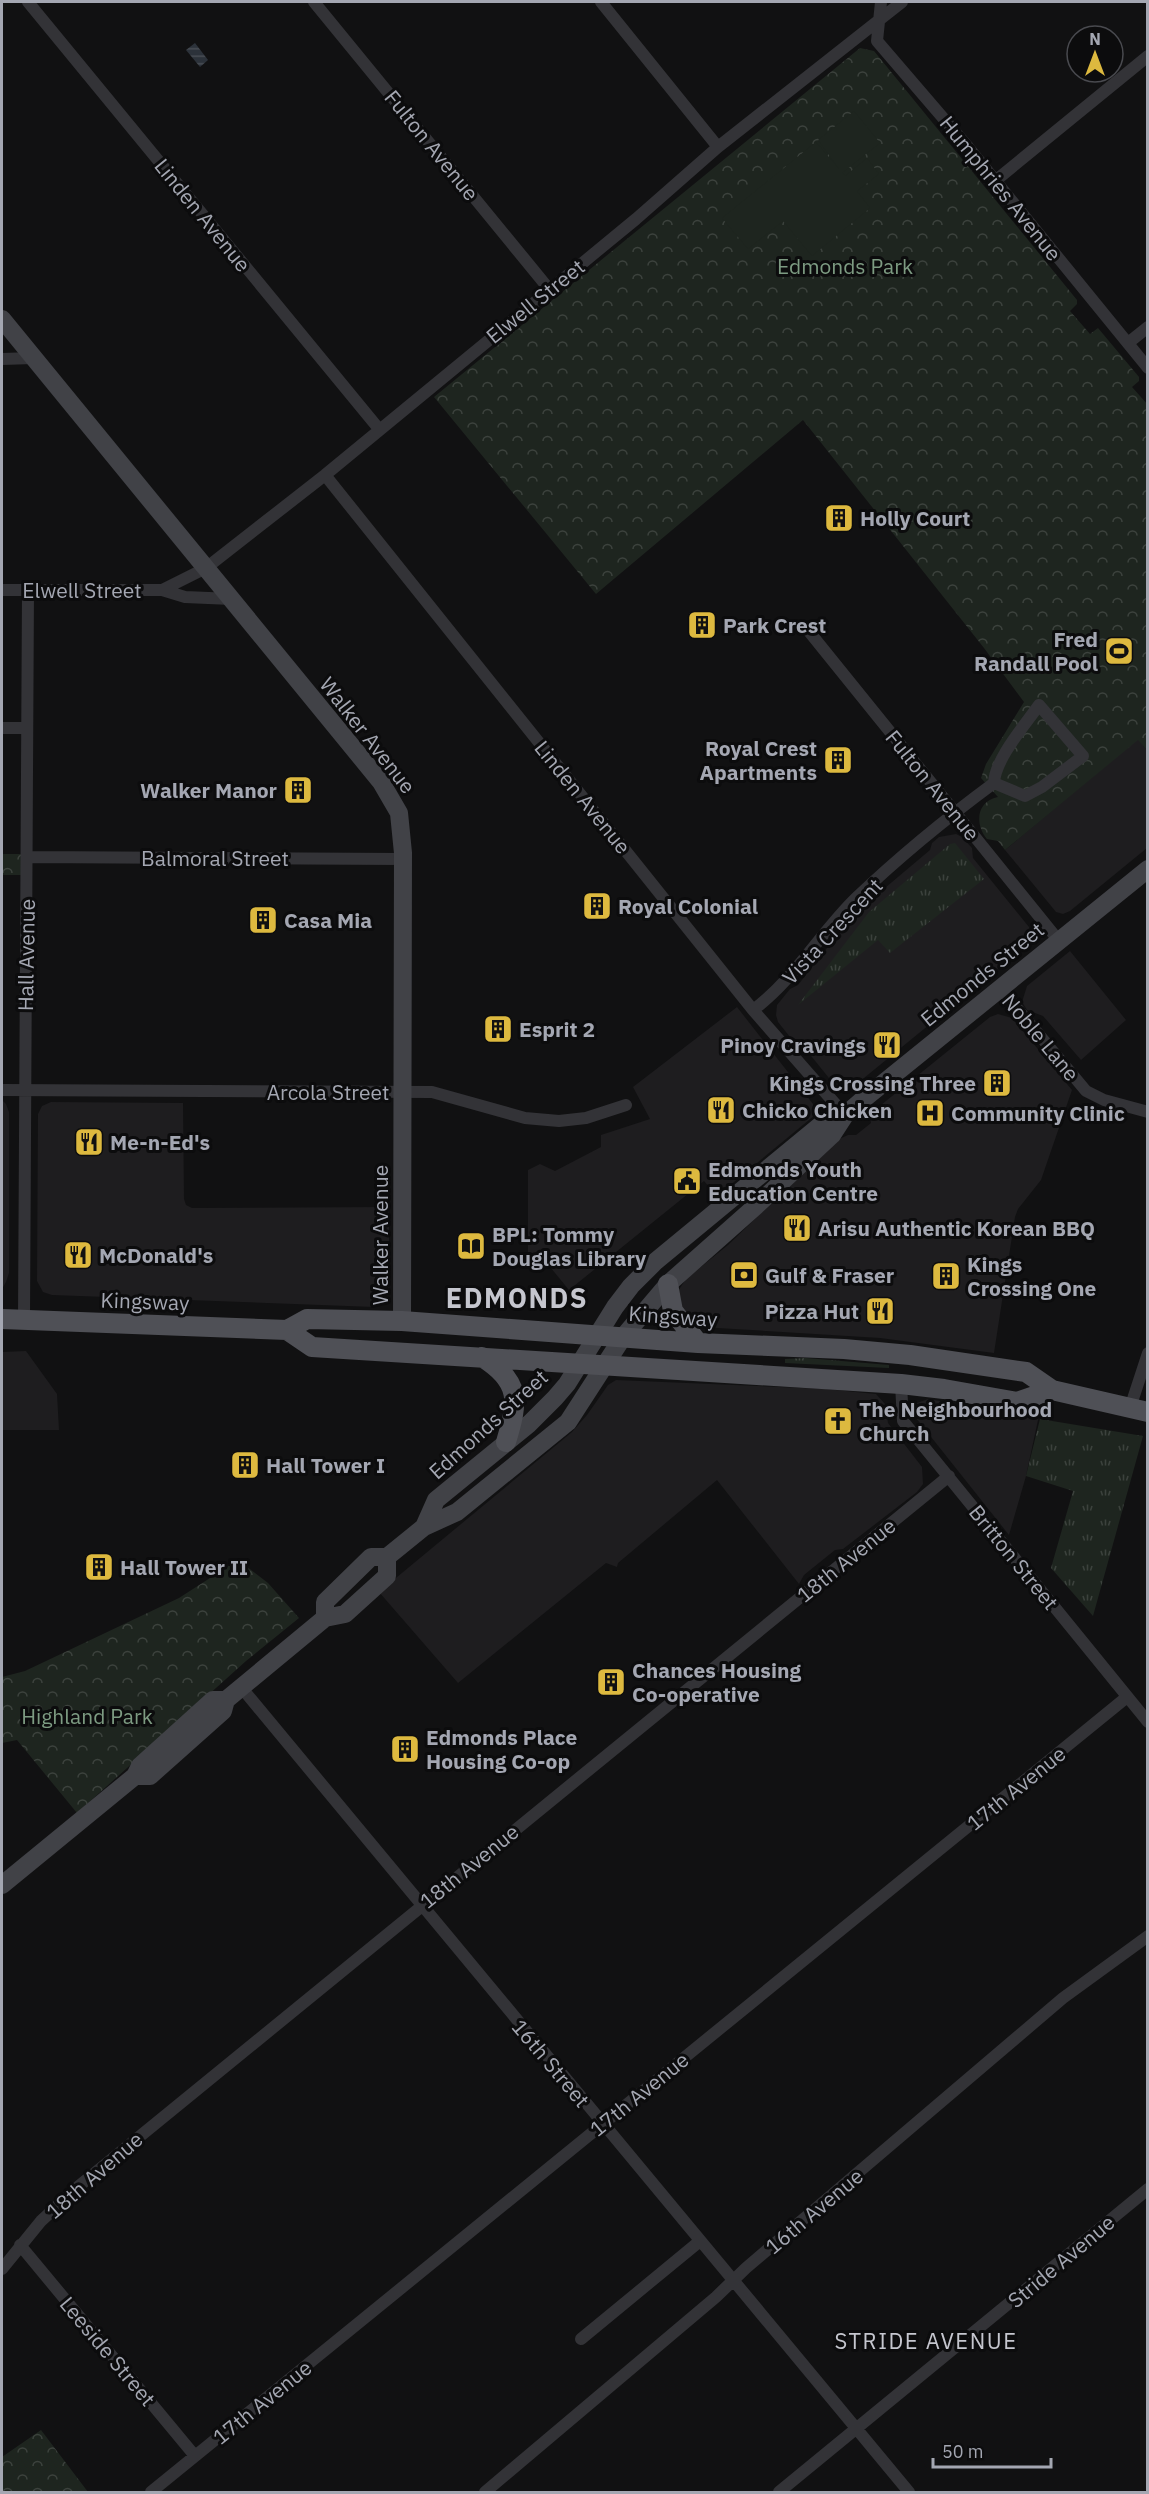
<svg xmlns="http://www.w3.org/2000/svg" width="1149" height="2494" font-family="'IBM Plex Sans',sans-serif">
<style>
.built{fill:#1e1d1f}
.grass{fill:url(#grass-tufts)}
.park{fill:url(#park-crowns)}
.garden{fill:#1e251f}
.water{fill:url(#water-rules)}
.lines{fill:none;stroke-linecap:round;stroke-linejoin:round}
.street{stroke:#333337;stroke-width:12}
.secondary{stroke:#414247;stroke-width:18}
.primary{stroke:#4f5056;stroke-width:20}
.labels{text-anchor:middle;dominant-baseline:central;stroke-width:6;stroke-linejoin:round;paint-order:stroke}
.street-label{font-size:21px;fill:#a4a7b2;stroke:#0c0c0d}
.park-label{font-size:21px;fill:#7d9b82;stroke:#0c0c0d}
.poi-label{font-size:21px;font-weight:bold;fill:#a4a7b2;stroke:#0c0c0d;text-anchor:start}
.neighbourhood-label{font-size:22px;letter-spacing:1.5px;fill:#c5c6ce;stroke:#0c0c0d}
.district-label{font-size:27px;font-weight:bold;letter-spacing:1.5px;fill:#c5c6ce;stroke:#0c0c0d}
</style>
<defs>
<pattern id="grass-tufts" width="24" height="20" patternUnits="userSpaceOnUse" patternTransform="scale(1.5)"><rect width="24" height="20" fill="#1e251f"/><path d="M3 7l-1-3M5 7V3M7 7l1-3M15 17l-1-3M17 17v-4M19 17l1-3" fill="none" stroke="#3c423d"/></pattern>
<pattern id="park-crowns" width="20" height="18" patternUnits="userSpaceOnUse" patternTransform="scale(1.5)"><rect width="20" height="18" fill="#1e251f"/><path d="M2 6a3 3 0 1 1 6 0M12 15a3 3 0 1 1 6 0" fill="none" stroke="#3c423d"/></pattern>
<pattern id="water-rules" width="6" height="5" patternUnits="userSpaceOnUse" patternTransform="scale(1.5)"><rect width="6" height="5" fill="#2c323a"/><path d="M0 2.5h6" fill="none" stroke="#484d54"/></pattern>
</defs>
<rect width="100%" height="100%" fill="#111112"/>
<!-- built -->
<path class="built" d="M1138 739 1147 750V848L1070 911 1063 914 1056 912 1005 850Z
M956 834 962 837 972 848 973 858 1029 927 1031 939 1028 944 853 1087 845 1090 837 1088 799 1041 790 1037 778 1022 776 1015 777 1005 790 989 798 985 849 920 860 909 930 850 932 843 939 837Z
M1070 951 1126 1020 1081 1060 1043 1016 1027 1010 1022 1002 1027 986Z
M737 1007 813 1104 815 1115 717 1196 704 1181 569 1290 541 1256 528 1255V1170L540 1164 555 1171 601 1147V1135L650 1119 633 1087Z
M998 1014 1012 1018 1072 1090 1041 1180 1018 1209 1015 1217 994 1353 880 1338 701 1327 685 1319 678 1291 686 1279 728 1245 837 1140 848 1135H856L871 1123 870 1118 876 1109 990 1017Z
M2 1100 6 1104 9 1112V1273L6 1282 2 1289Z
M51 1102 183 1103 184 1199 186 1205 192 1208 389 1207V1293L387 1300 382 1305 374 1307 52 1295 43 1292 37 1281 38 1114 42 1106Z
M26 1351 57 1394 59 1430H2V1352Z
M616 1380 826 1389 876 1394 885 1404 888 1423 922 1467 923 1484 917 1492 843 1549 835 1550 804 1575 799 1584 717 1480 618 1563 617 1567 606 1563 458 1683 379 1592 572 1432 587 1415 608 1385Z
M928 1399 1014 1413 1041 1406 1026 1476 1009 1535 916 1418 914 1408 917 1403Z"/>
<!-- grass -->
<path class="grass" d="M955 843 984 879 890 953 878 940 798 1005 869 912 950 844Z
M806 1358 889 1365V1368L785 1363V1359Z
M1040 1419 1143 1436 1093 1616 1051 1568 1073 1491 1026 1476Z"/>
<!-- park -->
<path class="park" d="M860 48 874 51 1077 300V304L1070 311 1090 334 1098 328 1139 377V381L1132 387 1148 405 1147 750 1138 740 1005 850 998 841 987 839C974 823 977 801 998 797L981 778 986 764 1024 702 984 648 803 420 596 594 434 397Z
M2 854H23V875H2Z
M238 1560 268 1583 299 1618 246 1661 77 1813 17 1740 2 1743V1677L25 1671 179 1598Z
M41 2430 88 2492H2V2457Z"/>
<!-- garden -->
<path class="garden" d="M854 111 880 143 842 173 818 140Z
M816 142 845 176 867 158 879 174 857 191 870 208 812 256 783 221 748 249 722 218Z"/>
<!-- water -->
<path class="water" d="M195 43 208 60 200 67 186 50Z"/>
<g class="lines">
<!-- street -->
<path class="street" d="M28 2 379 429
M314 2 549 289
M601 2 718 147
M881 2 877 41 968 147 1148 368
M995 181 1148 56
M1128 343 1148 327
M2 359 33 358
M325 475 753 1010 845 1115
M2 590H162L206 568 325 475 636 219 718 147 902 2
M162 590 185 597 232 599
M807 629 1059 941
M1039 705 1083 756 1042 787 1025 796 994 783C995 759 1025 725 1039 705Z
M2 728H27
M27 857 403 859
M1000 988 1086 1091 1104 1100 1148 1112
M753 1010C794 980 820 933 856 898 897 859 948 817 994 783
M2 1090 432 1092 525 1118 559 1121 586 1118 626 1105
M24 1319 28 590
M901 1384 903 1421 1148 1722
M1130 1408 1148 1353
M241 1687 909 2492
M20 2245 195 2456
M2 2269 41 2221 79 2186 949 1476
M581 2339 700 2241
M151 2492 1127 1697
M485 2492 716 2297 746 2268 1063 1998 1148 1936
M779 2492 1148 2189"/>
<!-- secondary -->
<path class="secondary" d="M2 319 381 782 399 813 403 853 402 1321
M424 1527 436 1500 529 1424 555 1398 567 1384 615 1307 631 1286 656 1261 822 1124 845 1115
M325 1618V1602L371 1557H387L424 1527 457 1512 568 1422 623 1337 668 1284 756 1206 832 1135 845 1115 860 1102 1148 869
M135 1776H150L223 1711 226 1700
M2 1885 135 1776 140 1766 213 1700H226L325 1618 345 1614 387 1576V1557"/>
<!-- primary -->
<path class="primary" d="M668 1284 673 1311 698 1343
M2 1319 287 1330 307 1319 402 1321 698 1343 844 1349 910 1355 1026 1372 1052 1390 1148 1412
M287 1330 312 1347 901 1384 944 1389 1017 1402 1052 1390
M482 1357C522 1382 518 1402 506 1442"/>
</g>
<!-- icons -->
<defs>
<g id="building-square" transform="scale(1.5)"><rect x="-9" y="-9" width="18" height="18" rx="4" fill="#ddb93f" stroke="#0c0c0d"/><path d="M-4-6H4V6H1V3H-1V6H-4ZM-2.5-4.3h1.7v1.8h-1.7ZM.8-4.3h1.7v1.8H.8ZM-2.5-1h1.7V.8h-1.7ZM.8-1h1.7V.8H.8Z" fill="#111"/></g>
<g id="stadium-square" transform="scale(1.5)"><rect x="-9" y="-9" width="18" height="18" rx="4" fill="#ddb93f" stroke="#0c0c0d"/><path d="M0-5a6.5 5 0 1 0 0 10a6.5 5 0 1 0 0-10ZM-3.5-1.8h7v3.6h-7Z" fill="#111"/></g>
<g id="restaurant-square" transform="scale(1.5)"><rect x="-9" y="-9" width="18" height="18" rx="4" fill="#ddb93f" stroke="#0c0c0d"/><path d="M-5-6h1v4h1v-4h1v4h1v-4h1v5L-1.5 .5V6h-2V.5L-5-1ZM5-6V6H3V1.5H1.5Q1.5-4 5-6Z" fill="#111"/></g>
<g id="hospital-square" transform="scale(1.5)"><rect x="-9" y="-9" width="18" height="18" rx="4" fill="#ddb93f" stroke="#0c0c0d"/><path d="M-5-5h3v3.5h4V-5h3V5h-3V1.5h-4V5h-3Z" fill="#111"/></g>
<g id="civic-square" transform="scale(1.5)"><rect x="-9" y="-9" width="18" height="18" rx="4" fill="#ddb93f" stroke="#0c0c0d"/><path d="M-.6-6.5H3V-4.5H.6V-3L4-1V1h2V6H-6V1h2V-1L-.6-3ZM-1.2 2.5V6h2.4V2.5Z" fill="#111"/></g>
<g id="library-square" transform="scale(1.5)"><rect x="-9" y="-9" width="18" height="18" rx="4" fill="#ddb93f" stroke="#0c0c0d"/><path d="M-6-4Q-3-5.5-.7-3.5V5Q-3 3-6 4ZM6-4Q3-5.5 .7-3.5V5Q3 3 6 4Z" fill="#111"/></g>
<g id="bank-square" transform="scale(1.5)"><rect x="-9" y="-9" width="18" height="18" rx="4" fill="#ddb93f" stroke="#0c0c0d"/><path d="M-6-4H6V4H-6ZM0-2.3a2.3 2.3 0 1 0 0 4.6a2.3 2.3 0 1 0 0-4.6Z" fill="#111"/></g>
<g id="church-square" transform="scale(1.5)"><rect x="-9" y="-9" width="18" height="18" rx="4" fill="#ddb93f" stroke="#0c0c0d"/><path d="M-1.2-6h2.4v3.5h3.3v2.4h-3.3V6h-2.4V-.1h-3.3v-2.4h3.3Z" fill="#111"/></g>
</defs>
<g fill-rule="evenodd">
<use href="#building-square" x="839" y="518"/>
<use href="#building-square" x="702" y="625"/>
<use href="#stadium-square" x="1119" y="651"/>
<use href="#building-square" x="838" y="760"/>
<use href="#building-square" x="298" y="790"/>
<use href="#building-square" x="597" y="906"/>
<use href="#building-square" x="263" y="920"/>
<use href="#building-square" x="498" y="1029"/>
<use href="#restaurant-square" x="887" y="1045"/>
<use href="#building-square" x="997" y="1083"/>
<use href="#restaurant-square" x="721" y="1110"/>
<use href="#hospital-square" x="930" y="1113"/>
<use href="#restaurant-square" x="89" y="1142"/>
<use href="#civic-square" x="687" y="1181"/>
<use href="#restaurant-square" x="797" y="1228"/>
<use href="#library-square" x="471" y="1246"/>
<use href="#restaurant-square" x="78" y="1255"/>
<use href="#bank-square" x="744" y="1275"/>
<use href="#building-square" x="946" y="1276"/>
<use href="#restaurant-square" x="880" y="1311"/>
<use href="#church-square" x="838" y="1421"/>
<use href="#building-square" x="245" y="1465"/>
<use href="#building-square" x="99" y="1567"/>
<use href="#building-square" x="611" y="1682"/>
<use href="#building-square" x="405" y="1749"/>
</g>
<g class="labels">
<!-- street labels -->
<g class="street-label">
<text transform="translate(432 145) rotate(51)">Fulton Avenue</text>
<text transform="translate(1001 188) rotate(51)">Humphries Avenue</text>
<text transform="translate(203 215) rotate(51)">Linden Avenue</text>
<text transform="translate(535 301) rotate(-39)">Elwell Street</text>
<text x="82" y="590">Elwell Street</text>
<text transform="translate(368 735) rotate(52)">Walker Avenue</text>
<text transform="translate(933 785) rotate(51)">Fulton Avenue</text>
<text transform="translate(583 797) rotate(51)">Linden Avenue</text>
<text x="215" y="858">Balmoral Street</text>
<text transform="translate(832 931) rotate(-47)">Vista Crescent</text>
<text transform="translate(26 955) rotate(-89)">Hall Avenue</text>
<text transform="translate(982 974) rotate(-39)">Edmonds Street</text>
<text transform="translate(1041 1037) rotate(50)">Noble Lane</text>
<text x="328" y="1092">Arcola Street</text>
<text transform="translate(380 1235) rotate(-90)">Walker Avenue</text>
<text transform="translate(145 1301) rotate(2)">Kingsway</text>
<text transform="translate(673 1316) rotate(4)">Kingsway</text>
<text transform="translate(488 1424) rotate(-42)">Edmonds Street</text>
<text transform="translate(1014 1557) rotate(51)">Britton Street</text>
<text transform="translate(846 1560) rotate(-39)">18th Avenue</text>
<text transform="translate(1016 1788) rotate(-39)">17th Avenue</text>
<text transform="translate(469 1866) rotate(-39)">18th Avenue</text>
<text transform="translate(551 2063) rotate(50)">16th Street</text>
<text transform="translate(639 2094) rotate(-39)">17th Avenue</text>
<text transform="translate(94 2175) rotate(-41)">18th Avenue</text>
<text transform="translate(814 2211) rotate(-40)">16th Avenue</text>
<text transform="translate(1061 2261) rotate(-40)">Stride Avenue</text>
<text transform="translate(108 2351) rotate(50)">Leeside Street</text>
<text transform="translate(262 2402) rotate(-39)">17th Avenue</text>
</g>
<!-- park labels -->
<g class="park-label">
<text x="845" y="266">Edmonds Park</text>
<text x="87" y="1716">Highland Park</text>
</g>
<!-- poi labels -->
<g class="poi-label">
<text x="860" y="518">Holly Court</text>
<text x="723" y="625">Park Crest</text>
<text x="1098" y="639" text-anchor="end">Fred<tspan x="1098" dy="24">Randall Pool</tspan></text>
<text x="817" y="748" text-anchor="end">Royal Crest<tspan x="817" dy="24">Apartments</tspan></text>
<text x="277" y="790" text-anchor="end">Walker Manor</text>
<text x="618" y="906">Royal Colonial</text>
<text x="284" y="920">Casa Mia</text>
<text x="519" y="1029">Esprit 2</text>
<text x="866" y="1045" text-anchor="end">Pinoy Cravings</text>
<text x="976" y="1083" text-anchor="end">Kings Crossing Three</text>
<text x="742" y="1110">Chicko Chicken</text>
<text x="951" y="1113">Community Clinic</text>
<text x="110" y="1142">Me-n-Ed's</text>
<text x="708" y="1169">Edmonds Youth<tspan x="708" dy="24">Education Centre</tspan></text>
<text x="818" y="1228">Arisu Authentic Korean BBQ</text>
<text x="492" y="1234">BPL: Tommy<tspan x="492" dy="24">Douglas Library</tspan></text>
<text x="99" y="1255">McDonald's</text>
<text x="967" y="1264">Kings<tspan x="967" dy="24">Crossing One</tspan></text>
<text x="765" y="1275">Gulf &amp; Fraser</text>
<text x="859" y="1311" text-anchor="end">Pizza Hut</text>
<text x="859" y="1409">The Neighbourhood<tspan x="859" dy="24">Church</tspan></text>
<text x="266" y="1465">Hall Tower I</text>
<text x="120" y="1567">Hall Tower II</text>
<text x="632" y="1670">Chances Housing<tspan x="632" dy="24">Co-operative</tspan></text>
<text x="426" y="1737">Edmonds Place<tspan x="426" dy="24">Housing Co-op</tspan></text>
</g>
<!-- neighbourhood labels -->
<g class="neighbourhood-label">
<text x="926" y="2340">STRIDE AVENUE</text>
</g>
<!-- district labels -->
<g class="district-label">
<text x="517" y="1297">EDMONDS</text>
</g>
</g>
<!-- border -->
<rect width="1149" height="2494" fill="none" stroke="#a4a7b2" stroke-width="6"/>
<!-- north arrow -->
<g transform="translate(1095 54)"><circle r="28" fill="#0c0c0d" stroke="#494a4f" stroke-width="1.5"/>
<path d="M0-4.5L10 22L0 15L-10 22Z" fill="#ddb93f"/>
<text y="-9" font-size="16" font-weight="bold" text-anchor="middle" fill="#a4a7b2">N</text>
</g>
<!-- scale -->
<path d="M933 2458v9h118v-9" fill="none" stroke="#a4a7b2" stroke-width="3"/>
<text x="942" y="2458" font-size="18" fill="#a4a7b2" stroke="#0c0c0d" stroke-width="4.5" paint-order="stroke">50 m</text>
</svg>
